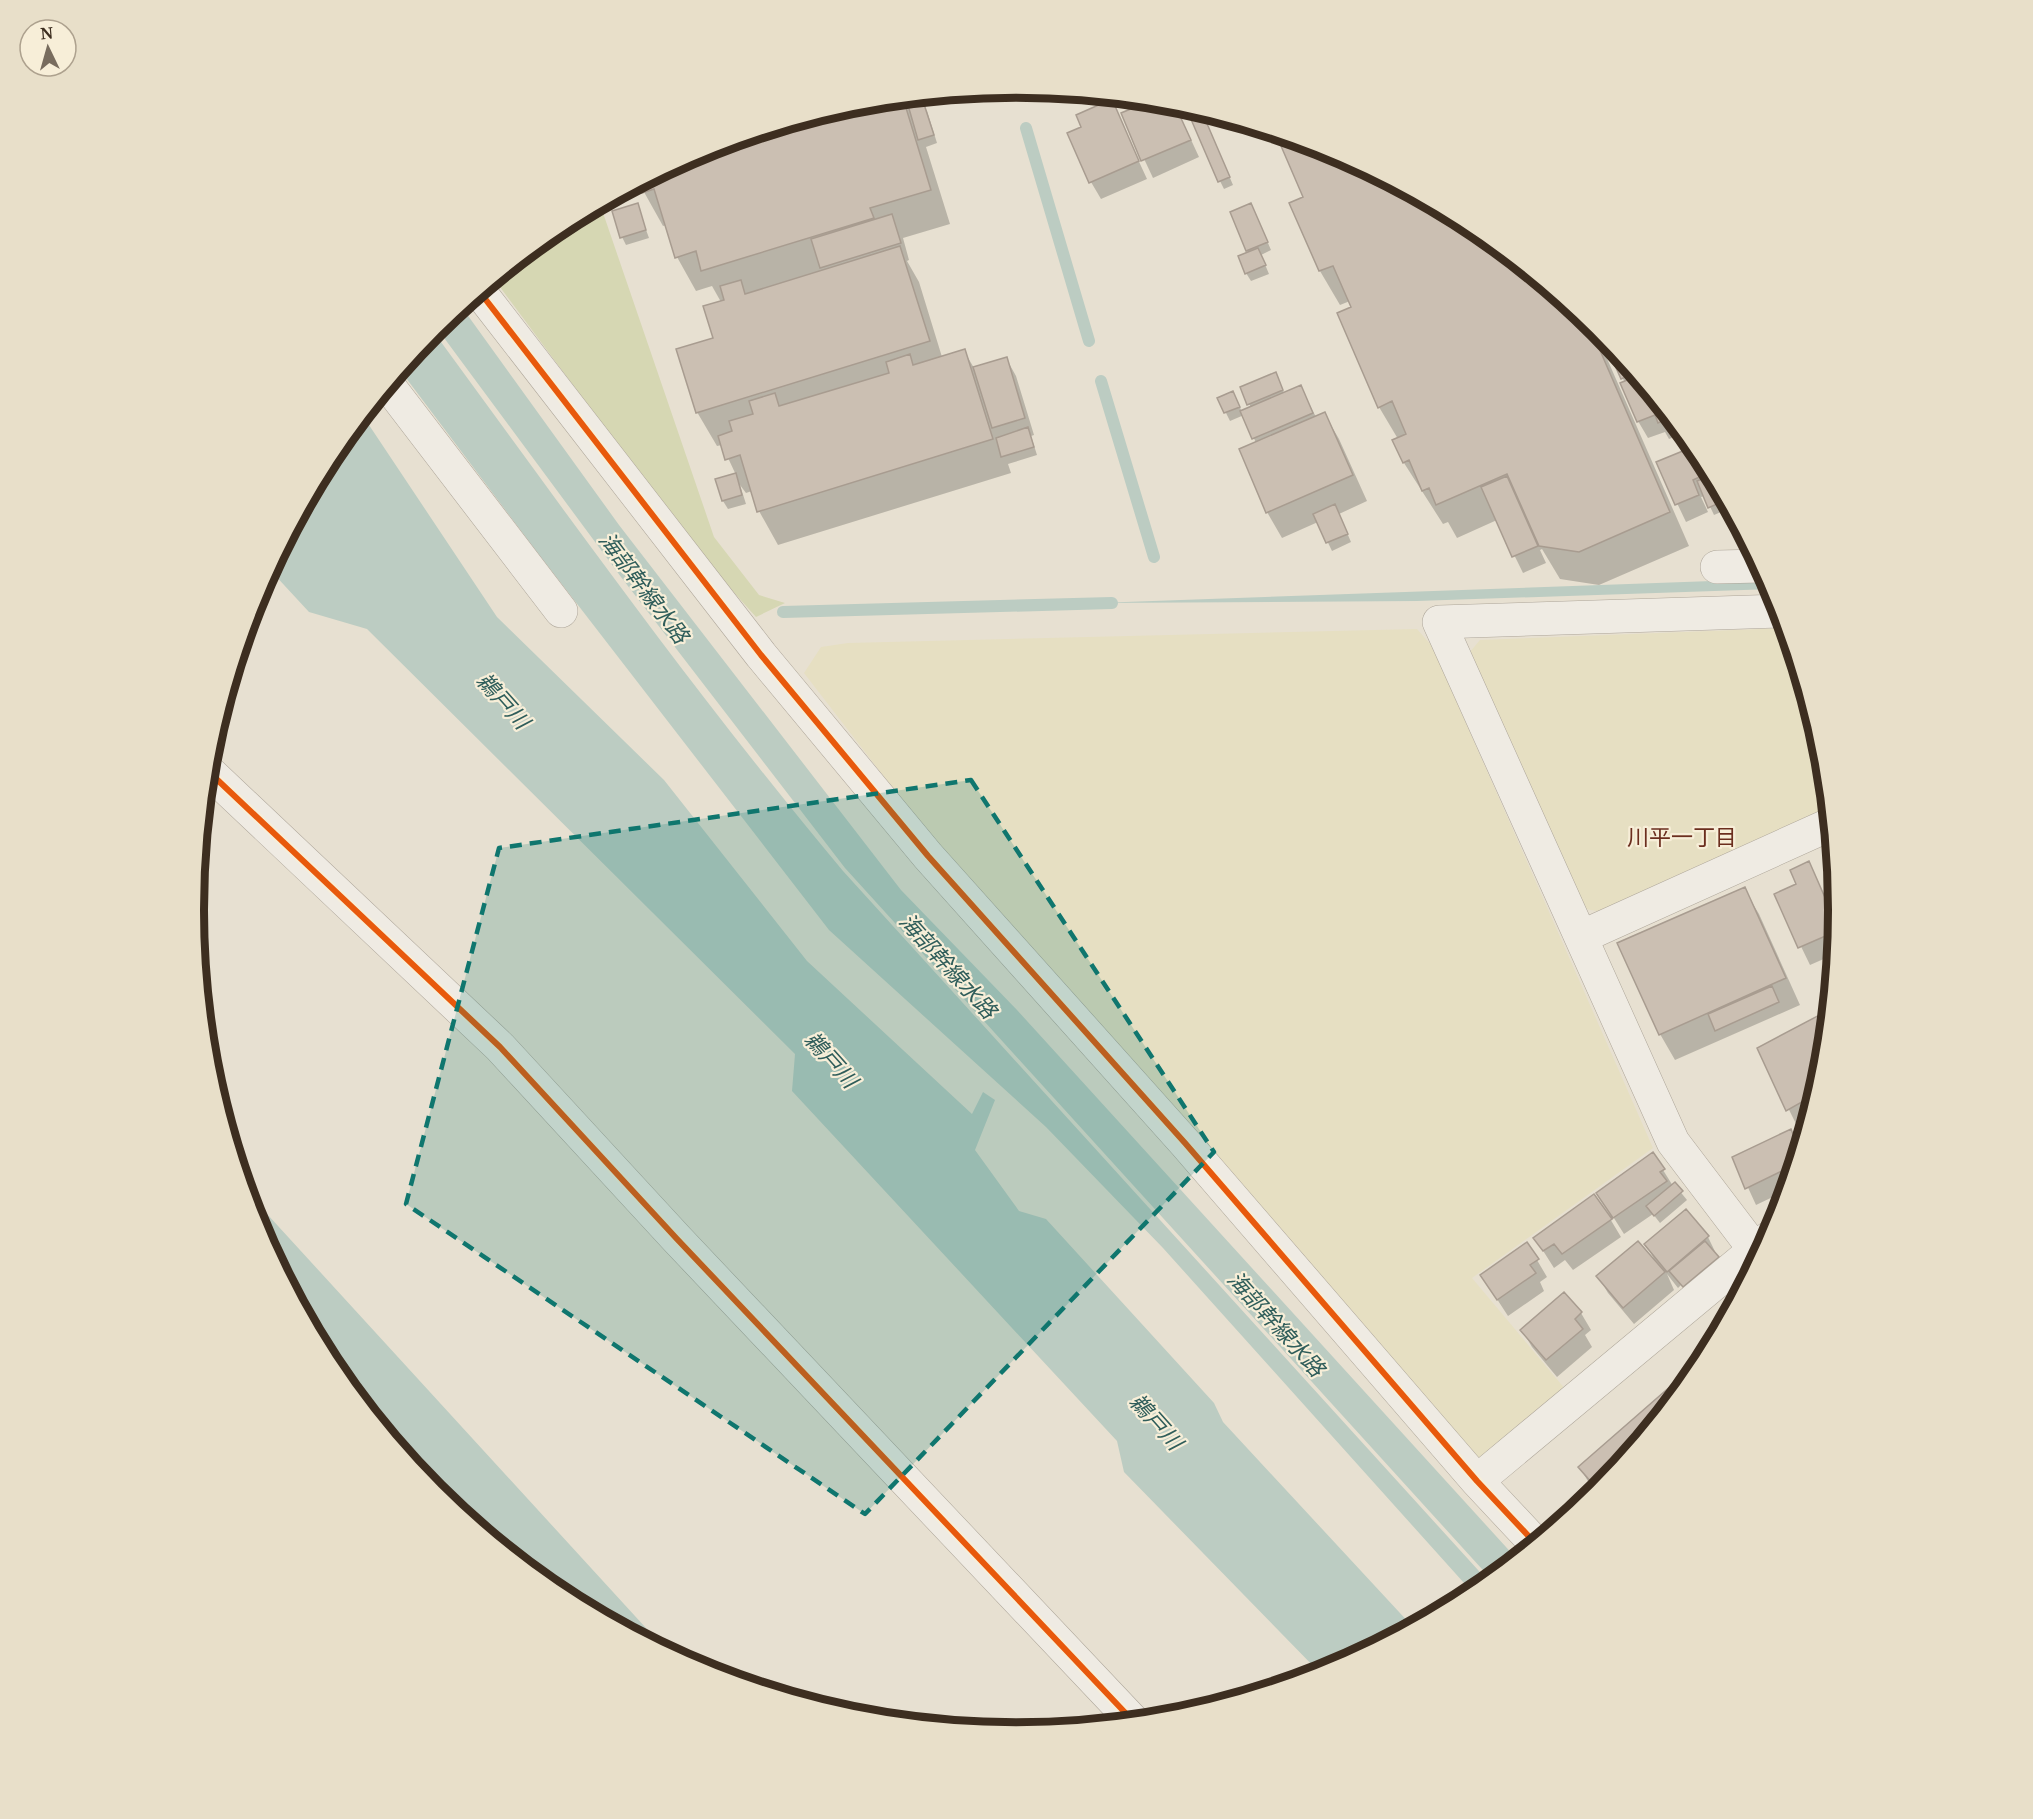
<svg xmlns="http://www.w3.org/2000/svg" width="2033" height="1819" font-family="'Noto Serif','Noto Sans JP',serif">
<style>
.farmland{fill:#e6dfc2}
.green{fill:#d6d7b3}
.water{fill:#bcccc2}
.shadow{fill:#0003}
.lines{fill:none;stroke-linecap:round;stroke-linejoin:round}
.stream{stroke:#bcccc2;stroke-width:12}
.building{fill:#cbbfb2;stroke:#a89c90;stroke-width:1.5}
.minor-casing{stroke:#ada599;stroke-width:34}
.minor{stroke:#efebe3;stroke-width:33}
.cycleway-casing{stroke:#f7eed8;stroke-width:10}
.cycleway{stroke:#e8590c;stroke-width:6}
.marked{fill:#0f766e;fill-opacity:0.2;stroke:#0f766e;stroke-width:4.5;stroke-dasharray:12 8;stroke-linejoin:round}
.labels{text-anchor:middle;dominant-baseline:central;stroke-width:4.5;stroke-linejoin:round;paint-order:stroke}
.water-label{font-size:22px;font-style:italic;fill:#2f5d5a;stroke:#f7eed8}
.neighbourhood-label{font-size:22px;fill:#6b2e1e;stroke:#f7eed8}
.rim{fill:none;stroke:#3d2e20;stroke-width:8}
</style>
<rect width="100%" height="100%" fill="#e7e0d1"/>
<!-- farmland -->
<path class="farmland" d="M1787 628 1823 749 1829 809 1603 912 1585 909 1469 653 1480 640Z
M1417 629 1432 646 1653 1148 1472 1278 1566 1390 1477 1465 943 853 804 673 821 647 848 643Z"/>
<!-- green -->
<path class="green" d="M600 204 714 537 759 595 785 603 756 617 694 548 494 279 560 225Z"/>
<!-- water -->
<path class="water" d="M461 306 619 525 901 890 1017 1010 1516 1558 1491 1579 845 868 621 577 436 327Z
M433 331C566 513 698 698 843 871L1488 1581 1473 1593 1163 1248 1046 1127 829 930 537 552 400 370Z
M363 416 497 617 664 780 807 961 972 1114 983 1092 995 1100 975 1150 1019 1211 1046 1219 1214 1403 1223 1422 1412 1626 1320 1673 1124 1472 1117 1441 792 1091 795 1054 367 629 309 612 272 572 273 564 333 452Z
M1768 579 1773 589 1417 601 1097 603Z
M246 1191 667 1651 559 1593 435 1491 332 1366 256 1224Z"/>
<!-- shadow -->
<path class="shadow" d="M903 98 908 107 922 103 927 111 937 143 926 147 950 224 903 238 909 260 907 261 919 282 942 357 964 351 974 368 1006 358 1016 376 1034 435 1031 436 1037 455 1008 464 1011 473 778 545 759 511 752 491 746 493 740 485 746 504 728 509 723 501 717 480 736 475 722 445 717 446 697 412 721 302 712 286 696 291 677 257 667 225 663 226 644 192 702 149 852 104 854 107 874 101Z
M1134 99 1174 103 1199 157 1153 178 1123 114 1135 109Z
M1111 101 1147 179 1101 199 1091 182 1083 128Z
M1206 122 1233 185 1224 189 1220 181Z
M1276 133 1332 150 1474 226 1591 322 1689 546 1599 585 1560 579 1542 549 1540 550 1546 563 1523 573 1497 520 1457 538 1448 522 1443 524 1404 463 1394 440 1398 439 1379 407 1350 301 1340 305 1320 271 1291 204 1305 198Z
M637 205 649 238 626 245 622 237Z
M1232 213H1255L1271 250 1261 255 1269 274 1251 281 1246 273 1249 253Z
M1603 334 1701 453 1730 508 1714 515 1705 496 1701 497 1708 512 1686 522 1658 463 1685 452 1677 436 1669 439 1665 432 1648 438 1638 421 1625 383Z
M1280 382 1284 393 1300 386 1316 417 1324 413 1339 439 1367 501 1339 514 1351 542 1332 551 1318 522 1282 538 1267 512 1256 443 1244 415 1230 421 1219 399 1237 401 1242 412 1251 408 1242 388Z
M1808 863 1838 924 1835 954 1810 965 1776 895 1798 885Z
M1744 889 1759 914 1800 1005 1675 1060 1660 1034Z
M1829 1012 1823 1070 1802 1136 1759 1049Z
M1790 1131 1800 1148 1787 1190 1756 1205 1734 1157Z
M1663 1170 1673 1186 1674 1184 1687 1200 1660 1223 1653 1214 1624 1234 1598 1193Z
M1686 1211 1708 1237 1722 1266 1689 1294 1681 1285 1678 1288 1667 1274 1674 1290 1634 1324 1608 1293 1598 1276 1654 1259 1646 1244Z
M1609 1217 1621 1237 1573 1270 1565 1260 1554 1268 1535 1238Z
M1537 1260 1547 1277 1540 1282 1544 1291 1508 1316 1482 1276Z
M1564 1294 1581 1313 1591 1330 1585 1335 1592 1347 1557 1377 1532 1347 1522 1330Z
M1685 1386 1598 1491 1595 1494 1580 1467Z"/>
<g class="lines">
<!-- stream -->
<path class="stream" d="M1014 87 1016 93
M1026 128 1089 341
M1101 381 1154 557
M783 612 1112 603"/>
</g>
<!-- building -->
<path class="building" d="M903 98 931 190 870 208 874 218 701 271 696 251 675 258 654 189 642 193 639 183 702 149 850 105Z
M1131 98 1174 103 1191 140 1141 161 1121 113 1133 108 1129 99Z
M1112 99 1139 161 1089 183 1067 133 1081 127 1076 115Z
M923 101 934 135 918 140 908 105Z
M1202 112 1230 177 1218 182 1190 117Z
M1275 132 1332 150 1474 226 1586 318 1670 512 1579 552 1539 546 1507 474 1436 505 1429 488 1422 491 1409 460 1403 463 1392 440 1406 434 1392 401 1378 408 1337 313 1351 307 1333 266 1319 271 1289 203 1303 197Z
M638 203 646 230 620 238 612 211Z
M1251 203 1268 242 1246 251 1230 212Z
M892 214 901 243 820 268 811 239Z
M900 246 930 341 696 413 676 349 713 338 703 306 724 300 720 286 741 280 745 294Z
M1258 248 1266 265 1245 274 1238 256Z
M1599 330 1614 347 1608 350Z
M965 349 993 439 757 512 740 455 725 460 718 436 732 431 729 421 753 414 749 401 775 393 779 406 889 373 886 362 910 354 913 365Z
M1616 349 1635 373 1621 379 1609 352Z
M1007 357 1025 418 992 428 973 367Z
M1276 372 1283 390 1247 405 1240 387Z
M1637 376 1671 417 1658 423 1655 415 1637 422 1620 383Z
M1301 385 1313 413 1252 439 1240 411Z
M1233 391 1240 407 1224 413 1217 398Z
M1325 412 1353 475 1266 513 1239 449Z
M1675 421 1688 438 1678 442 1670 424Z
M1028 427 1034 447 1001 457 996 438Z
M1695 446 1711 472 1693 480 1699 495 1675 505 1656 462Z
M736 473 742 495 722 501 715 479Z
M1712 475 1726 500 1708 508 1697 481Z
M1507 476 1538 546 1512 557 1481 487Z
M1335 504 1348 534 1326 543 1313 514Z
M1809 861 1837 925V931L1798 948 1774 894 1796 884 1790 870Z
M1745 887 1786 978 1659 1035 1617 943Z
M1772 986 1779 1002 1715 1031 1708 1014Z
M1829 1010 1823 1070 1816 1094 1786 1111 1757 1048Z
M1791 1129 1799 1150 1794 1165 1745 1189 1732 1157Z
M1653 1152 1665 1169 1660 1172 1667 1181 1613 1218 1596 1193Z
M1675 1182 1683 1191 1654 1216 1646 1206Z
M1594 1194 1612 1219 1562 1254 1554 1244 1543 1251 1533 1238Z
M1686 1209 1709 1236 1667 1272 1644 1244Z
M1638 1241 1665 1272 1623 1308 1596 1276Z
M1705 1241 1719 1257 1683 1287 1669 1271Z
M1527 1242 1539 1259 1530 1265 1536 1273 1497 1300 1480 1275Z
M1564 1292 1582 1312 1575 1319 1583 1329 1546 1360 1520 1330Z
M1680 1378 1686 1384 1599 1491 1578 1467Z"/>
<g class="lines">
<!-- minor casing -->
<g class="minor-casing">
<path id="minor" d="M479 291 761 655 928 856 1185 1143 1477 1481 1535 1543
M388 385 561 611
M1717 567 1761 566
M208 771 500 1047 677 1239 1133 1721
M1581 937 1831 824
M1755 1250 1673 1142 1439 622 1781 611
M1477 1481 1769 1238"/>
</g>
<!-- minor -->
<use href="#minor" class="minor"/>
<!-- cycleway casing -->
<g class="cycleway-casing">
<path id="cycleway" d="M479 291 761 655 928 856 1185 1143 1477 1481 1535 1543
M208 771 500 1047 677 1239 1133 1721"/>
</g>
<!-- cycleway -->
<use href="#cycleway" class="cycleway"/>
</g>
<!-- marked area -->
<path class="marked" d="M971 780 1214 1152 865 1514 406 1204 499 848Z"/>
<g class="labels">
<!-- water labels -->
<g class="water-label">
<text transform="translate(645 587) rotate(53)">海部幹線水路</text>
<text transform="translate(504 700) rotate(48)">鵜戸川</text>
<text transform="translate(949 965) rotate(48)">海部幹線水路</text>
<text transform="translate(832 1059) rotate(48)">鵜戸川</text>
<text transform="translate(1277 1323) rotate(48)">海部幹線水路</text>
<text transform="translate(1157 1421) rotate(48)">鵜戸川</text>
</g>
<!-- neighbourhood labels -->
<g class="neighbourhood-label">
<text x="1682" y="836">川平一丁目</text>
</g>
</g>
<!-- crop -->
<path d="M0 0H2033V1819H0ZM204 910a812 812 0 1 1 1624 0a812 812 0 1 1-1624 0Z" fill="#e8dfc9" fill-rule="evenodd"/>
<path class="rim" d="M204 910a812 812 0 1 1 1624 0a812 812 0 1 1-1624 0Z"/>
<!-- north arrow -->
<g transform="translate(48 48) rotate(355)"><circle r="28" fill="#f7eed8" stroke="#ada18e" stroke-width="1.5"/>
<path d="M0-4.5L10 22L0 15L-10 22Z" fill="#786c5e"/>
<text y="-9" font-size="16" font-weight="bold" text-anchor="middle" fill="#3d2e20">N</text>
</g>
</svg>
